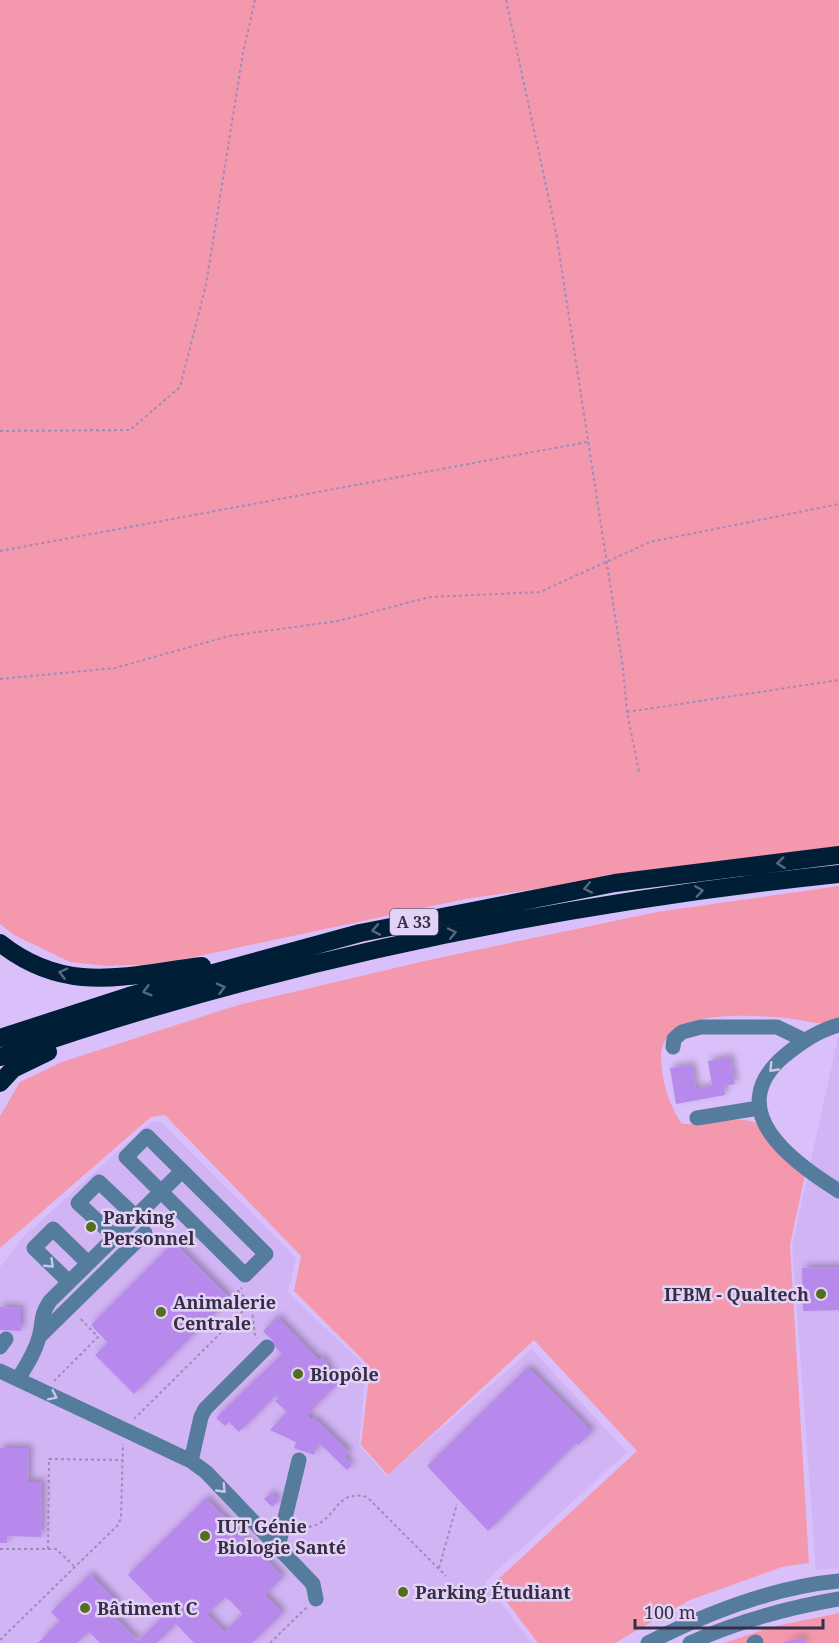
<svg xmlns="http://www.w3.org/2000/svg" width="839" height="1643" font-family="'Noto Serif',serif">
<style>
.built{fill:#d1b4f4}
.green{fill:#f498ae}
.building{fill:#b889ed;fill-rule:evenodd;filter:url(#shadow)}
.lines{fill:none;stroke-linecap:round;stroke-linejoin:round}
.path{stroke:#9f8bb9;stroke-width:2;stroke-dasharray:3 3;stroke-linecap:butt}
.minor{stroke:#557c9d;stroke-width:15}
.highway{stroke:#001f37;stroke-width:18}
.oneway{stroke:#5a6783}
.oneway2{stroke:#cdc6e9}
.poi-dot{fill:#566d1e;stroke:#e2d3f6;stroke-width:2}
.labels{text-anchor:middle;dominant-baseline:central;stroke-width:5;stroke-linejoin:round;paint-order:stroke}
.shield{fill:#e2d3f6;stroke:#6a5f79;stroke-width:1.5}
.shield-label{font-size:16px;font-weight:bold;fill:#372d44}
.poi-label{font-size:18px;font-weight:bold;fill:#372d44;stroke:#e2d3f6;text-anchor:start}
</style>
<defs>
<filter id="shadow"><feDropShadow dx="3.5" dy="-3.5" stdDeviation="3" flood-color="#0004"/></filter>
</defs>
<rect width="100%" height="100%" fill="#dac0fb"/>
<!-- built -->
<path class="built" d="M839 1033V1568L816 1570 792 1246Z
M160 1121 296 1258 288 1292 366 1367 359 1445 387 1476 532 1349 627 1452 485 1582 532 1643H0V1267L24 1236 150 1122Z"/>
<!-- green -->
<path class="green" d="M0 0H839V846L465 899 162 964 107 966 70 962 14 935 0 924Z
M839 886V1020C836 1021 834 1023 831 1024 825 1025 794 1019 785 1018 751 1015 659 1007 661 1059 662 1081 669 1106 682 1124 707 1125 734 1114 757 1123L806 1170 790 1245 809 1563 782 1567 690 1600 615 1643H538L493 1584 637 1451 534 1340 388 1475 361 1445 370 1367 294 1291 301 1256 165 1115 151 1117 0 1248V1116L20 1082 62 1062 238 1005 429 960 657 912Z
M839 1613V1643H724L771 1627Z"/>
<!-- building -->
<path class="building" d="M730 1057 735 1084 724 1086 725 1095 676 1104 670 1068 692 1065 696 1089 712 1086 708 1061Z
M174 1242 230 1298 134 1394 95 1355 108 1343 91 1325Z
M839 1267V1310L803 1311 802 1268Z
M0 1307 21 1308V1331L0 1330Z
M277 1317 319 1360 322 1357 328 1364 326 1366 340 1381 307 1415 312 1420 314 1418 349 1452 344 1457 352 1465 347 1470 318 1442 314 1455 294 1448 296 1442 270 1430 287 1412 275 1401 279 1398 276 1395 239 1432 229 1422 225 1426 216 1418 282 1354 271 1343 273 1341 263 1331Z
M528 1367 592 1432 578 1445 576 1443 488 1531 427 1466Z
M0 1448H29L28 1482H42L41 1537 7 1536V1543H0Z
M271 1493 279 1501 272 1507 264 1499Z
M206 1498 283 1577 265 1595 283 1613 252 1643H194L176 1624 157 1643H100L89 1632 77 1643H38L60 1621 51 1612 90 1574 119 1604 110 1612 138 1641 166 1614 128 1575ZM226 1597 243 1614 224 1632 207 1614Z
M804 1638 806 1643H784V1642Z"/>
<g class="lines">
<!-- path -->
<path class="path" d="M506 0 556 232 623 668 627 712 639 772
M0 431 130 430 180 387 206 285 243 53 255 0
M0 551 587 442
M0 679 115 668 229 636 338 621 430 597 540 592 650 542 839 504
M627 712 839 680
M251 1303 255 1335 258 1338
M54 1381 98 1337 79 1317
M134 1419 251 1303 238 1291 242 1288
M297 1529C304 1528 313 1527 320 1523 339 1510 340 1490 367 1497L446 1576
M0 1549H56L74 1566
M48 1549 49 1459 122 1460
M439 1568 457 1504
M0 1640 118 1525 121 1518 123 1444
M270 1643 307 1607"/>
<!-- minor -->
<path class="minor" d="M839 1025C817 1031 800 1043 783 1057 722 1111 792 1162 839 1191
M673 1047 674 1039 682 1032 701 1027H777L804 1040
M697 1118 759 1108
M147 1136 266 1254 245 1275 126 1157Z
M115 1237 78 1203 99 1182 136 1217
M69 1282 34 1248 53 1229 88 1263
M40 1336 145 1233
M0 1347 6 1339
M0 1371 191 1461 206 1472 313 1584 316 1599
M18 1379C26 1366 35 1353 39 1337 44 1320 39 1318 50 1301L182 1171
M191 1461 201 1417 205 1409 267 1347
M278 1547 299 1460
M648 1643C707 1613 773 1587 839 1581
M690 1643C738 1621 787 1608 839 1599
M754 1643 756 1642"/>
<!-- highway -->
<path class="highway" d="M0 943C67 996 127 975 202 966
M0 1038 129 996 360 933 615 883 839 855
M0 1057C271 962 554 904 839 874
M0 1083 13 1069 48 1052"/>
</g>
<!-- one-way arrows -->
<defs><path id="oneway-chevron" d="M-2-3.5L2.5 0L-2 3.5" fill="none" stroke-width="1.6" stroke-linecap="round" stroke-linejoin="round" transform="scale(1.5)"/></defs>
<g class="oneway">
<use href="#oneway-chevron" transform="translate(781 863) rotate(173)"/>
<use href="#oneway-chevron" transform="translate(588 888) rotate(169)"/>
<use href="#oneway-chevron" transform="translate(699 891) rotate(-8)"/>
<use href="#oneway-chevron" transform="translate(376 930) rotate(169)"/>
<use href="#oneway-chevron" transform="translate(452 933) rotate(-12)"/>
<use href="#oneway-chevron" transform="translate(63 973) rotate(-166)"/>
<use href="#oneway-chevron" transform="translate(221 988) rotate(-15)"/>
<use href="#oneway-chevron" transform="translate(147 991) rotate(164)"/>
</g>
<g class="oneway2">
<use href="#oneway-chevron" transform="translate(773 1068) rotate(134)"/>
<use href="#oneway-chevron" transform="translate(50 1264) rotate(44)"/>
<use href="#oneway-chevron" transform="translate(53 1396) rotate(26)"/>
<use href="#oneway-chevron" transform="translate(222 1489) rotate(46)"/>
</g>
<!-- markers -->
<g class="poi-dot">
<circle cx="91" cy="1227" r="6"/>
<circle cx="821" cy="1294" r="6"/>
<circle cx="161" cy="1312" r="6"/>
<circle cx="298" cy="1374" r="6"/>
<circle cx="205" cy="1536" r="6"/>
<circle cx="403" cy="1592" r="6"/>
<circle cx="85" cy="1608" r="6"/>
</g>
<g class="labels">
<!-- shield labels -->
<rect class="shield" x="390" y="909" width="48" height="26" rx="4.5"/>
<g class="shield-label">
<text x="414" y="922">A 33</text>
</g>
<!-- poi labels -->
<g class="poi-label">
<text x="103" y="1217">Parking<tspan x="103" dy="21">Personnel</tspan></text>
<text x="809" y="1294" text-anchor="end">IFBM - Qualtech</text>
<text x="173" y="1302">Animalerie<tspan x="173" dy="21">Centrale</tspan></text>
<text x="310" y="1374">Biopôle</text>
<text x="217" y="1526">IUT Génie<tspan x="217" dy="21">Biologie Santé</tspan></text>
<text x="415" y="1592">Parking Étudiant</text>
<text x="97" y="1608">Bâtiment C</text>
</g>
</g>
<!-- scale -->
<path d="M635 1619v9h188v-9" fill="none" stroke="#372d44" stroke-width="3"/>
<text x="644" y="1619" font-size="18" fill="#372d44" stroke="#e2d3f6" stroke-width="4.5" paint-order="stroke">100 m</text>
</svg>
